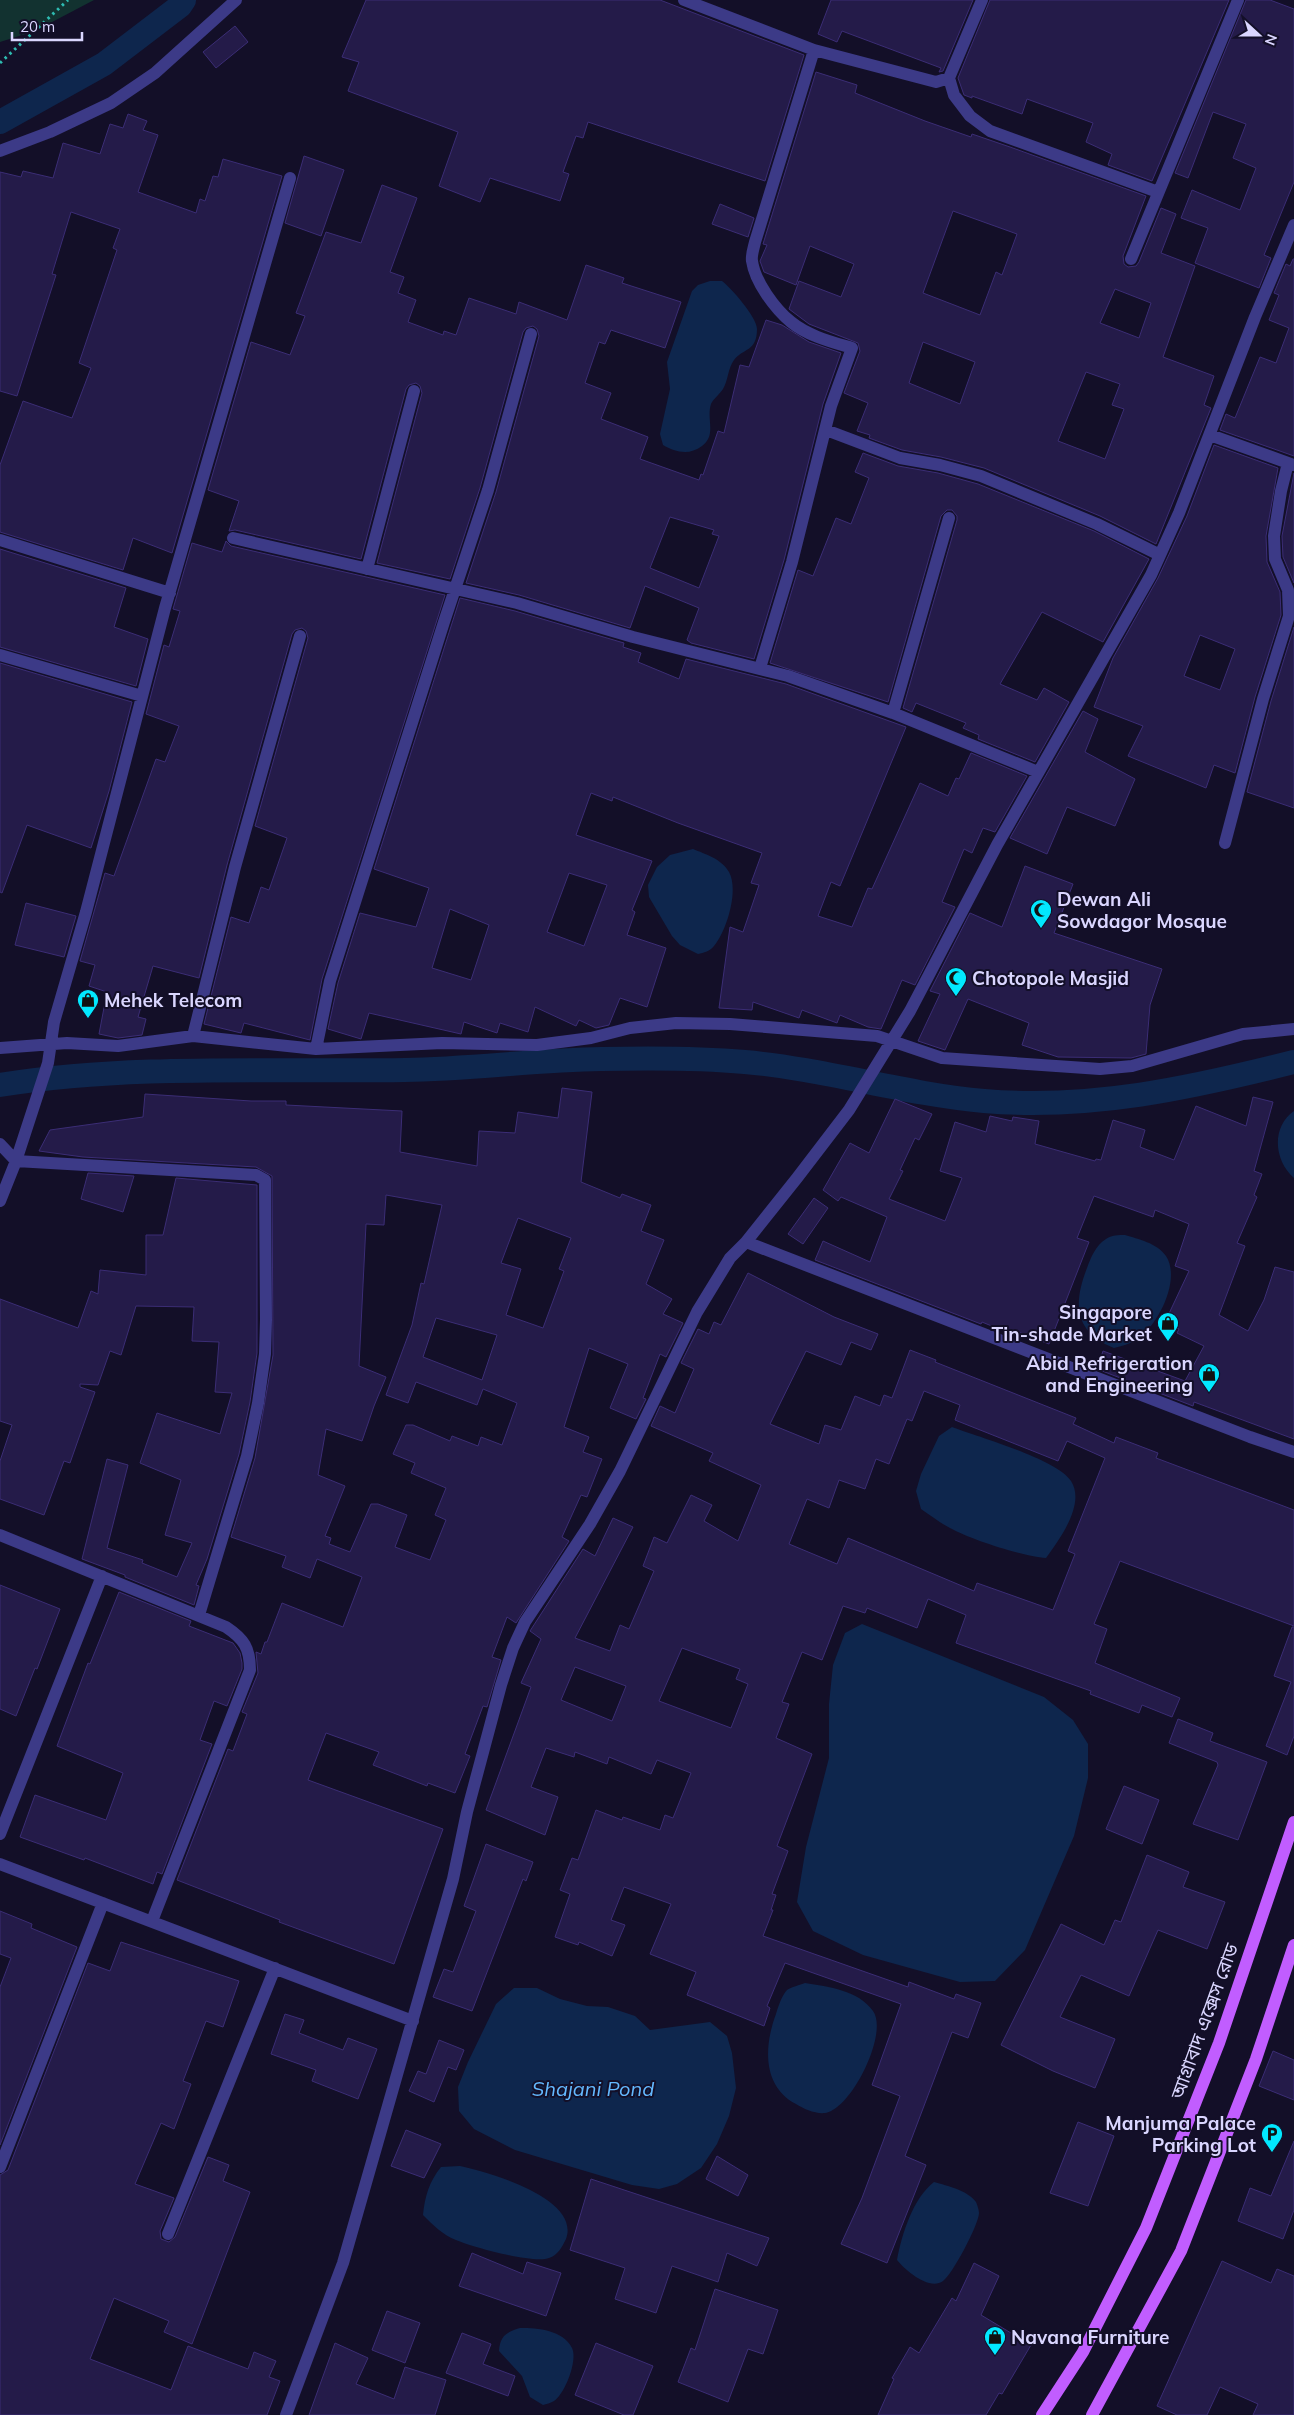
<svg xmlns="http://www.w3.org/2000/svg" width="1294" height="2415" font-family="Mulish,'Noto Sans Bengali',sans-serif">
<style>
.green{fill:#123230}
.water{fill:#0e264d}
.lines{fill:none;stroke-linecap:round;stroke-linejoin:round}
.canal{stroke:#0e264d;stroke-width:24}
.building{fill:#241b49;stroke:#3b2d75;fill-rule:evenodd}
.path{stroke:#2ebbb1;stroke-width:3;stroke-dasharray:2.5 4;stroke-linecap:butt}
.minor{stroke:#3c3a87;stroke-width:12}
.major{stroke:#c15dff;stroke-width:12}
.labels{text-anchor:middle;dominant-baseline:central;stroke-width:4;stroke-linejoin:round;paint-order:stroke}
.poi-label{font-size:19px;font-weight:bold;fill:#dad6ff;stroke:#130f28;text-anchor:start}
.street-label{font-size:19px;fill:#dad6ff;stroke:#130f28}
.water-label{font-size:20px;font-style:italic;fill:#64b9ff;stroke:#130f28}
</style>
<rect width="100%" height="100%" fill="#130f28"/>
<!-- green -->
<path class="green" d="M0 0H94L35 31 0 42Z"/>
<!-- water -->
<path class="water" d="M710 281H722C731 288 757 317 757 329 757 352 743 348 734 360 728 368 728 381 723 389 720 394 714 398 711 404 706 419 717 435 702 446 689 456 675 452 663 445L660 434 670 389 667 362 692 291 698 285Z
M693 849C705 854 722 859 729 872 739 890 727 930 714 946 710 951 704 953 698 954L680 945 672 936 649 897 648 885 657 867 670 855Z
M1294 1111V1178C1274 1161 1271 1127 1294 1111Z
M1125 1235C1138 1239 1157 1243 1166 1256 1181 1279 1159 1323 1139 1338 1132 1343 1123 1346 1114 1348 1074 1332 1073 1304 1087 1268 1091 1257 1096 1245 1106 1239 1111 1235 1119 1235 1125 1235Z
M952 1427C978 1437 1057 1459 1071 1481 1086 1504 1059 1540 1046 1558 1022 1556 972 1540 950 1528 940 1523 930 1515 921 1509L916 1491 921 1474 939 1436Z
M862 1624 1044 1697 1073 1720 1088 1744V1778L1074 1836 1025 1950 995 1981 960 1982 863 1955 813 1931 797 1902 806 1847 829 1758V1704L833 1665 845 1633Z
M805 1983C829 1987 858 1990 873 2011 889 2033 851 2110 825 2113 815 2114 804 2109 796 2104 762 2086 764 2046 776 2014 778 2007 782 1995 787 1990 791 1987 800 1985 805 1983Z
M514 1988H537L560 1999 587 2006 608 2007 635 2016 650 2030 710 2022 727 2036 732 2053 736 2088 729 2116 717 2144 701 2168 677 2184 659 2189 632 2185 515 2150 474 2129 459 2111 458 2087 468 2062 496 2004Z
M460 2166C488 2172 581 2198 566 2239 562 2247 558 2255 549 2258 534 2264 472 2247 456 2240 443 2235 433 2225 423 2215 425 2196 429 2182 441 2167Z
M934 2182C948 2186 967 2190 976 2202 977 2204 979 2210 979 2213 979 2224 952 2275 943 2281 929 2291 905 2270 897 2260 902 2234 913 2198 934 2182Z
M520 2328C538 2328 563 2330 572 2348 578 2360 565 2394 554 2401 551 2403 546 2404 543 2405L530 2397 522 2376 499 2351C500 2336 506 2332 520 2328Z"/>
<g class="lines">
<!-- canal -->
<path class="canal" d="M0 122 104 64 180 6 184 0
M0 1085C134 1064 270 1072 405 1070 471 1069 536 1060 601 1059 647 1058 700 1058 745 1062 826 1069 904 1094 984 1101 1091 1110 1191 1088 1294 1062"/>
</g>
<!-- building -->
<path class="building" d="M366 0H660L804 55 765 181 588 122 583 138 576 136 563 172 569 174 560 201 490 178 480 202 439 186 458 132 348 91 359 62 342 57Z
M831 0H973L943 71 939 72 941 68 842 31 837 42 818 34Z
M990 0H1229L1152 181 1108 165 1112 154 1086 142 1093 123 1027 99 1022 114 972 96V98L964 95 958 78Z
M1246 0H1270L1294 9V182L1264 255 1271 258 1259 288 1195 263 1208 228 1181 218 1192 190 1240 210 1256 168 1233 158 1246 124 1213 112 1188 178 1175 173Z
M235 26 248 42 216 68 203 52Z
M816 72 857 85 855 93 925 121 971 137 972 134 1010 147 1146 196 1123 256 1124 264 1128 267 1136 266 1139 262 1161 208 1176 214 1161 253 1195 266 1163 357 1214 376 1204 405 1211 408 1156 544 1100 516 984 468 941 457 902 450 869 438 870 435 857 431 868 403 844 393 860 351 858 343 809 324 789 309 799 281 841 297 854 264 810 246 796 285 764 272 760 261 767 245 763 244ZM953 211 1017 234 1002 275 996 272 980 315 923 293ZM1115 289 1151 303 1139 338 1100 323ZM923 342 975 362 960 404 909 383ZM1086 372 1120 384 1112 405 1124 409 1105 459 1058 441Z
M128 114 147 121 143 130 158 135 138 192 196 213 200 199 205 201 213 176 218 177 223 159 282 176 172 553 133 538 123 570 0 532V465L23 401 72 418 91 368 79 363 117 250 113 248 120 229 71 212 52 274 56 275 17 396 0 391V172L21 177 23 171 53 178 63 143 100 154 110 124 123 128Z
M304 156 344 170 321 236 285 223Z
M382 185 417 198 390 272 404 277 398 293 416 300 408 322 443 335 444 331 456 335 469 298 516 314 519 302 567 320 586 265 624 278 622 283 681 302 665 348 611 330 605 344 599 342 585 383 611 393 601 419 648 437 640 459 699 480 701 474 703 475 718 431 724 433 740 365 749 367 766 320 782 325 809 342 841 353 823 404 784 560 754 659 691 643 687 640 699 608 645 586 630 628 519 595 466 583 496 492 539 336 537 329 533 326 526 328 523 332 480 488 450 579 377 563 422 393 420 386 416 383 409 385 406 389 361 559 235 530 229 531 239 501 208 490 251 342 290 355 305 316 296 313 326 232 361 243ZM670 517 714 530 712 534 719 536 699 588 650 568Z
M720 204 754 218 748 237 712 224Z
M1293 259H1294V456L1220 430 1226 414 1235 418 1260 357 1276 363 1289 328 1269 320 1279 295 1274 293 1286 264 1290 266Z
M1214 445 1278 468 1266 536 1267 562 1280 592 1281 615 1255 697 1235 773 1214 765 1206 788 1128 756 1143 726 1094 707 1113 658 1158 578 1187 516ZM1200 635 1235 649 1220 690 1184 676Z
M863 453 898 466 938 473 978 484 1094 531 1149 559 1103 642 1042 612 1000 684 1037 700 1044 688 1069 702 1035 762 978 739 979 735 963 728 966 723 916 703 912 712 903 708 957 520V516L952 510H947L941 516 888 702 770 663 798 570 813 576 836 518 851 524 869 478 855 472Z
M1294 473V583L1283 557 1282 536Z
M226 541 231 546 445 595 322 979 310 1040 244 1023 241 1033 204 1024 231 917 249 923 261 887 269 890 287 838 255 826 308 638 306 631 302 628 295 630 292 634 227 865 199 978 153 966 138 1017 146 1019 142 1035 118 1038 99 1034 107 992 89 986 95 965 80 961 105 873 114 876 156 759 165 762 179 726 146 714 164 645 169 647 180 611 173 609 192 543 222 552Z
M0 549 126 588 114 627 148 639 136 686 0 647Z
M460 598 515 611 624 643 623 647 641 653 638 662 679 679 686 659 786 684 906 727 840 886 831 882 818 916 852 927 868 888 872 889 920 783 948 796 956 778 959 779 971 753 1027 776 995 832 983 828 972 853 964 849 942 902 955 907 915 985 902 980 881 1029 868 1027 840 1015 837 1023 802 1010 799 1018 753 1002 752 1010 719 1008 730 927 743 932 759 885 751 883 762 853 678 823 613 797 612 801 591 793 576 835 652 861 632 910 635 912 627 935 666 948 647 1007 620 998 609 1025 596 1028 579 1020 576 1026 535 1007 528 1032 500 1023 497 1033 464 1022 461 1034 369 1013 361 1039 328 1029 338 983 360 913 416 927 429 888 374 869ZM569 873 607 885 584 946 547 932ZM450 909 489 925 471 980 432 968Z
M1294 627V808L1247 792 1271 701Z
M0 663 132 702 109 791 91 848 27 825 2 893 0 892Z
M1083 711 1098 719 1085 752 1135 779 1115 826 1067 807 1047 854 1010 838Z
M1025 866 1073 884 1054 933 1162 969 1150 1005 1146 1054 1131 1058 1058 1057 1022 1045 1029 1023 968 999 945 1050 918 1041 940 994 930 991 970 913 1002 927Z
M26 903 76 916 64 957 15 945Z
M562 1088 592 1092 581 1182 620 1198 622 1194 651 1205 641 1231 664 1240 646 1284 672 1299 663 1314 683 1323 666 1357 660 1354 643 1398 646 1399 636 1419 610 1408 628 1364 589 1348 564 1427 589 1437 583 1452 602 1459 587 1497 581 1495 562 1537 569 1541 516 1623 507 1617 492 1657 501 1660 487 1707 483 1706 465 1754 470 1756 455 1793 428 1783 427 1786 373 1765 379 1752 326 1733 308 1780 443 1829 394 1964 279 1922 280 1920 177 1880 228 1749 233 1751 247 1714 242 1712 258 1673 256 1652 261 1654 265 1642H267L282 1603 343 1627 362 1577 317 1559 310 1578 282 1567 286 1556 231 1537 255 1458 273 1355 272 1176 256 1167 83 1157 39 1151 50 1130 143 1117 145 1094 251 1101H286V1105L402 1111 400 1152 477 1166 479 1131 515 1133 518 1112 558 1118ZM386 1195 442 1205 424 1284 421 1283 412 1325 386 1395 408 1403 416 1382 477 1405 483 1389 517 1403 502 1445 481 1437 478 1446 452 1436 450 1441 413 1425H406L393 1454 415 1463 411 1473 446 1488 435 1515 446 1520 430 1560 395 1547 407 1515 378 1504H371L350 1552 329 1544 331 1538 325 1536 345 1486 318 1475 326 1429 362 1441 374 1406 386 1377 359 1366 366 1224 384 1225ZM518 1218 571 1238 559 1269 564 1271 543 1328 506 1315 521 1269 501 1263ZM436 1318 497 1335 482 1380 423 1357Z
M1253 1097 1273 1102 1254 1171 1262 1174 1254 1195 1257 1197 1237 1243 1245 1246 1219 1315 1248 1331 1264 1300 1275 1267 1294 1272V1439L1194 1402 1193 1406 1097 1369 1103 1351 1185 1381 1204 1346 1177 1333 1179 1329 1165 1322 1189 1271 1175 1266 1189 1224 1155 1210 1153 1217 1094 1196 1077 1238 1089 1242 1049 1344 1013 1330 1011 1334 982 1322 981 1324 815 1260 823 1241 870 1262 887 1217 841 1197 838 1201 823 1190 850 1143 869 1153 895 1099 932 1114 919 1140 915 1138 900 1170 903 1171 889 1199 945 1221 962 1178 940 1171 955 1122 986 1132 990 1116 1012 1121 1013 1117 1039 1121 1035 1144 1095 1161 1096 1159 1101 1160 1113 1120 1145 1130 1140 1147 1174 1160 1196 1106 1246 1126Z
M88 1173 134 1176 123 1212 81 1199Z
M176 1178 257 1185V1353L250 1402 239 1454 207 1559 196 1585 199 1586 194 1605 125 1577V1575L82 1559 107 1459 128 1465 107 1548 143 1560 142 1563 177 1577 192 1543 165 1535 181 1480 140 1463 157 1413 220 1434 232 1393 215 1392 219 1342 192 1341 194 1307 136 1306 121 1355 110 1351 98 1385 80 1384V1387L95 1392 70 1463 64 1461 44 1515 0 1499V1461L12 1425 0 1421V1299L78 1328 91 1291 98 1294 100 1270 146 1275V1235H163Z
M814 1198 828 1208 803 1244 788 1234Z
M748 1273 834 1317 878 1334 871 1350 851 1342 841 1365 806 1351 770 1424 819 1444 825 1425 841 1430 855 1396 880 1406 884 1395 892 1398 910 1350 936 1360 935 1362 1076 1418 1073 1424 1114 1443 1116 1437 1158 1453 1156 1458 1294 1510V1626L1120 1561 1094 1624 1107 1629 1095 1663 1180 1698 1172 1717 1142 1705 1139 1713 1090 1694 1091 1691 956 1643 966 1615 928 1599 917 1628 867 1608 865 1613 843 1606 822 1660 802 1652 782 1702 789 1704 776 1738 812 1754 777 1846 788 1851 772 1894 776 1895 771 1910H773L763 1936 908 1987 909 1982 954 1999 956 1994 981 2003 968 2038 952 2032 905 2156 926 2165 887 2263 841 2244 862 2198 900 2096 872 2085 901 2004 785 1963 767 2006 770 2008 764 2026 687 1995 696 1972 650 1954 671 1904 624 1887 611 1920 625 1925 612 1956 579 1942 578 1945 555 1937 570 1894 560 1890 572 1858 578 1860 596 1810 622 1820 623 1817 660 1830 665 1815 673 1818 691 1773 657 1760 651 1774 609 1757 607 1764 575 1752 574 1757 546 1748 531 1787 558 1797 545 1835 486 1810 531 1687 521 1683 541 1639 530 1631 583 1549 595 1556 613 1518 633 1527 575 1638 610 1651 620 1625 629 1629 654 1571 643 1566 654 1537 667 1543 691 1495 712 1505 704 1521 738 1541 761 1485 709 1461 713 1453 651 1426 660 1406 675 1413 694 1369 681 1363 698 1329 709 1334 714 1322 721 1325ZM924 1391 960 1405 955 1420 1058 1461 1067 1441 1105 1458 1068 1551 1075 1554 1053 1610 977 1583 974 1591 848 1538 837 1564 789 1544 807 1499 829 1508 839 1480 865 1489 876 1459 889 1464 907 1419 912 1421ZM682 1648 740 1669 736 1679 748 1684 731 1728 659 1701ZM575 1667 626 1686 612 1721 561 1700Z
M0 1585 60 1609 37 1669 35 1668 16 1716 0 1709Z
M119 1592 191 1621 189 1626 233 1643 240 1653 242 1663V1669L227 1706 214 1701 200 1740 212 1744 162 1874 157 1872 153 1884 85 1858 84 1860 20 1837 35 1795 106 1820 123 1773 57 1746 88 1663 90 1664Z
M1292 1627H1294V1736L1287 1755 1266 1746 1291 1682 1274 1676Z
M1178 1719 1213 1733 1210 1741 1267 1762 1238 1840 1193 1824 1218 1765 1217 1762 1169 1743Z
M1124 1786 1159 1800 1142 1844 1106 1829Z
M486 1844 533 1862 526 1881 523 1879 472 2011 433 1997 444 1969 453 1972 476 1911 464 1906Z
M1147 1855 1189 1872 1183 1887 1225 1902 1207 1949 1158 1930 1129 1996 1081 1975 1060 2017 1115 2039 1095 2088 1053 2071 1001 2045 1061 1924 1104 1945 1115 1920 1121 1922Z
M0 1911 32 1924 31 1928 77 1947 0 2145V1987L11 1958 0 1954Z
M121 1942 239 1981 223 2027 206 2021 183 2081 191 2084 174 2129 161 2123 135 2184 174 2198 160 2231 161 2239 169 2242 175 2237 208 2157 229 2165 223 2181 250 2192 192 2344 164 2332 169 2321 114 2298 90 2359 171 2390 188 2346 248 2369 254 2352 276 2361 269 2377 280 2381 267 2415H0V2175L8 2170 88 1963 110 1971Z
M285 2014 304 2020 299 2033 343 2050 348 2038 377 2049 358 2099 312 2081 316 2070 271 2054Z
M439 2040 464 2050 456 2070 448 2067 434 2102 409 2091 418 2071 426 2074Z
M1273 2051 1294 2060V2100L1259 2086Z
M1078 2122 1114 2136 1088 2206 1050 2193Z
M406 2130 441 2144 424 2178 391 2166Z
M1294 2141V2210L1283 2239 1238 2221 1250 2188 1271 2196Z
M717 2156 748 2175 738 2196 706 2179Z
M591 2179 769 2238 757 2266 727 2253 718 2282 672 2266 656 2313 615 2299 625 2268 570 2250Z
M472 2253 523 2274 527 2262 561 2273 546 2316 459 2286Z
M1222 2261 1271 2283 1277 2269 1294 2276V2415H1253L1258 2404 1220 2387 1207 2415H1177L1157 2406Z
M974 2263 999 2276 981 2315 1031 2345 1002 2394 999 2393 986 2415H878L894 2379 892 2378 910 2347 919 2353 952 2298 956 2301Z
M715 2289 778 2310 763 2354 748 2349 728 2402 678 2382 691 2348 695 2350Z
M387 2311 420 2323 405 2363 372 2350Z
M462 2333 491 2344 483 2364 515 2376 508 2396 446 2373Z
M335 2343 368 2358 356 2384 394 2399 405 2367 446 2380 435 2415H309Z
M596 2343 653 2366 633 2415H624L575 2395Z"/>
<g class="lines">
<!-- path -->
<path class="path" d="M0 63 68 0"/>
<!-- minor -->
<path class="minor" d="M684 0 814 50 936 82 949 78
M982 0 949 78 954 95 970 116 990 131 1158 192
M0 151 50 132 111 103 155 73 236 0
M1131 259 1238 0
M826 430 900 458 940 465 981 476 1097 524 1160 555
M1210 435 1294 465
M233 538 517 603 633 637 788 676 893 713 1038 772
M0 540 170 593
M367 569 414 391
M0 655 142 696
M760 668 792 562 831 406 852 348C832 342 808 336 791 322 775 309 755 282 752 261 751 255 754 247 755 242L814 50
M893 713 949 518
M1225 843 1263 699 1289 616 1288 590 1275 559 1274 536 1281 491 1288 463
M193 1036 235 867 300 636
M0 1048 67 1043 118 1046 193 1036 316 1049 442 1043 537 1045 591 1038 630 1028 676 1023 730 1024 877 1036 942 1058 1100 1069 1132 1066 1243 1034 1294 1029
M316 1049 330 981 444 622 488 490 531 334
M0 1144 16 1161
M16 1161 48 1063 54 1022 86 912 165 608 290 178
M0 1201 16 1161 256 1175 265 1180 266 1320 265 1354 258 1403 247 1456 199 1615
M746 1242 1250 1437 1294 1452
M0 1535 226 1627C244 1639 250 1648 250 1670L152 1921
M0 1834 102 1576
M0 1864 413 2021
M0 2167 103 1903
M168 2234 275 1968
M286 2415 343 2263 453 1879 467 1812 501 1685 513 1648 525 1622 590 1524 620 1471 697 1312 730 1258 746 1242 797 1178 849 1110 910 1011 997 845 1151 575 1179 513 1255 317 1294 225"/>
<!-- major -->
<path class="major" d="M1042 2415 1083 2352 1146 2228 1219 2043 1294 1822
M1092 2415 1181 2251 1256 2059 1294 1945"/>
</g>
<!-- icons -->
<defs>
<g id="mosque-pin" transform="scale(1.125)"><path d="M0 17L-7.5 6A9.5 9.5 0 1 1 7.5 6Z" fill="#02e8ff" stroke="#130f28"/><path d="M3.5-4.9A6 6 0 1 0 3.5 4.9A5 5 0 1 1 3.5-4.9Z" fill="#111"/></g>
<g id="shop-pin" transform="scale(1.125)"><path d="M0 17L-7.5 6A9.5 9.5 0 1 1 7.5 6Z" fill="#02e8ff" stroke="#130f28"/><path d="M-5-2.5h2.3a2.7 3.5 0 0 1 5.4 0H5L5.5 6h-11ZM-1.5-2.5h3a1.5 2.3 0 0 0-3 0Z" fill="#111"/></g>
<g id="parking-pin" transform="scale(1.125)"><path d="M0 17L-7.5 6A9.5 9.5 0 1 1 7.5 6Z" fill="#02e8ff" stroke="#130f28"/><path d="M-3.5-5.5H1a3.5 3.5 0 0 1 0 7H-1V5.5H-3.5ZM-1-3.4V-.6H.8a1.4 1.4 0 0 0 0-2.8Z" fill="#111"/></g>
</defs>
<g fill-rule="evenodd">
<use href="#mosque-pin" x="1041" y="910"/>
<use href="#mosque-pin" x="956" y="978"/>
<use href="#shop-pin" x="88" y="1000"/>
<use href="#shop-pin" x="1168" y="1323"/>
<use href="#shop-pin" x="1209" y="1374"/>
<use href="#parking-pin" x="1272" y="2134"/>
<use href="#shop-pin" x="995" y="2337"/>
</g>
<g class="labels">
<!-- poi labels -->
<g class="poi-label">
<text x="1057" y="899">Dewan Ali<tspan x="1057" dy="22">Sowdagor Mosque</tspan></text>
<text x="972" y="978">Chotopole Masjid</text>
<text x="104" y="1000">Mehek Telecom</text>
<text x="1152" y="1312" text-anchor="end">Singapore<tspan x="1152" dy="22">Tin-shade Market</tspan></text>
<text x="1193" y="1363" text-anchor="end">Abid Refrigeration<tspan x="1193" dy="22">and Engineering</tspan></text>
<text x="1256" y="2123" text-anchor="end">Manjuma Palace<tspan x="1256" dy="22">Parking Lot</tspan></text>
<text x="1011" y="2337">Navana Furniture</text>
</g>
<!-- street labels -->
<g class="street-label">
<text transform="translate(1204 2021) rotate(-70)">আগ্রাবাদ এক্সেস রোড</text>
</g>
<!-- water labels -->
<g class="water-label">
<text x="593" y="2088">Shajani Pond</text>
</g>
</g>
<!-- north arrow -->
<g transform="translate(1259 35) rotate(111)" stroke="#130f28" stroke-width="4" paint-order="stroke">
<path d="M0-4L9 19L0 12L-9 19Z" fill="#dad6ff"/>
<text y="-8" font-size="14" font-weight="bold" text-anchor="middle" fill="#dad6ff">N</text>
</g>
<!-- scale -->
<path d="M12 32v8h70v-8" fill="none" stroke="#dad6ff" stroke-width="2.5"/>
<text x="20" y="32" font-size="15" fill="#dad6ff" stroke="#130f28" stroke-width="4" paint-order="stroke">20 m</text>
</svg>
